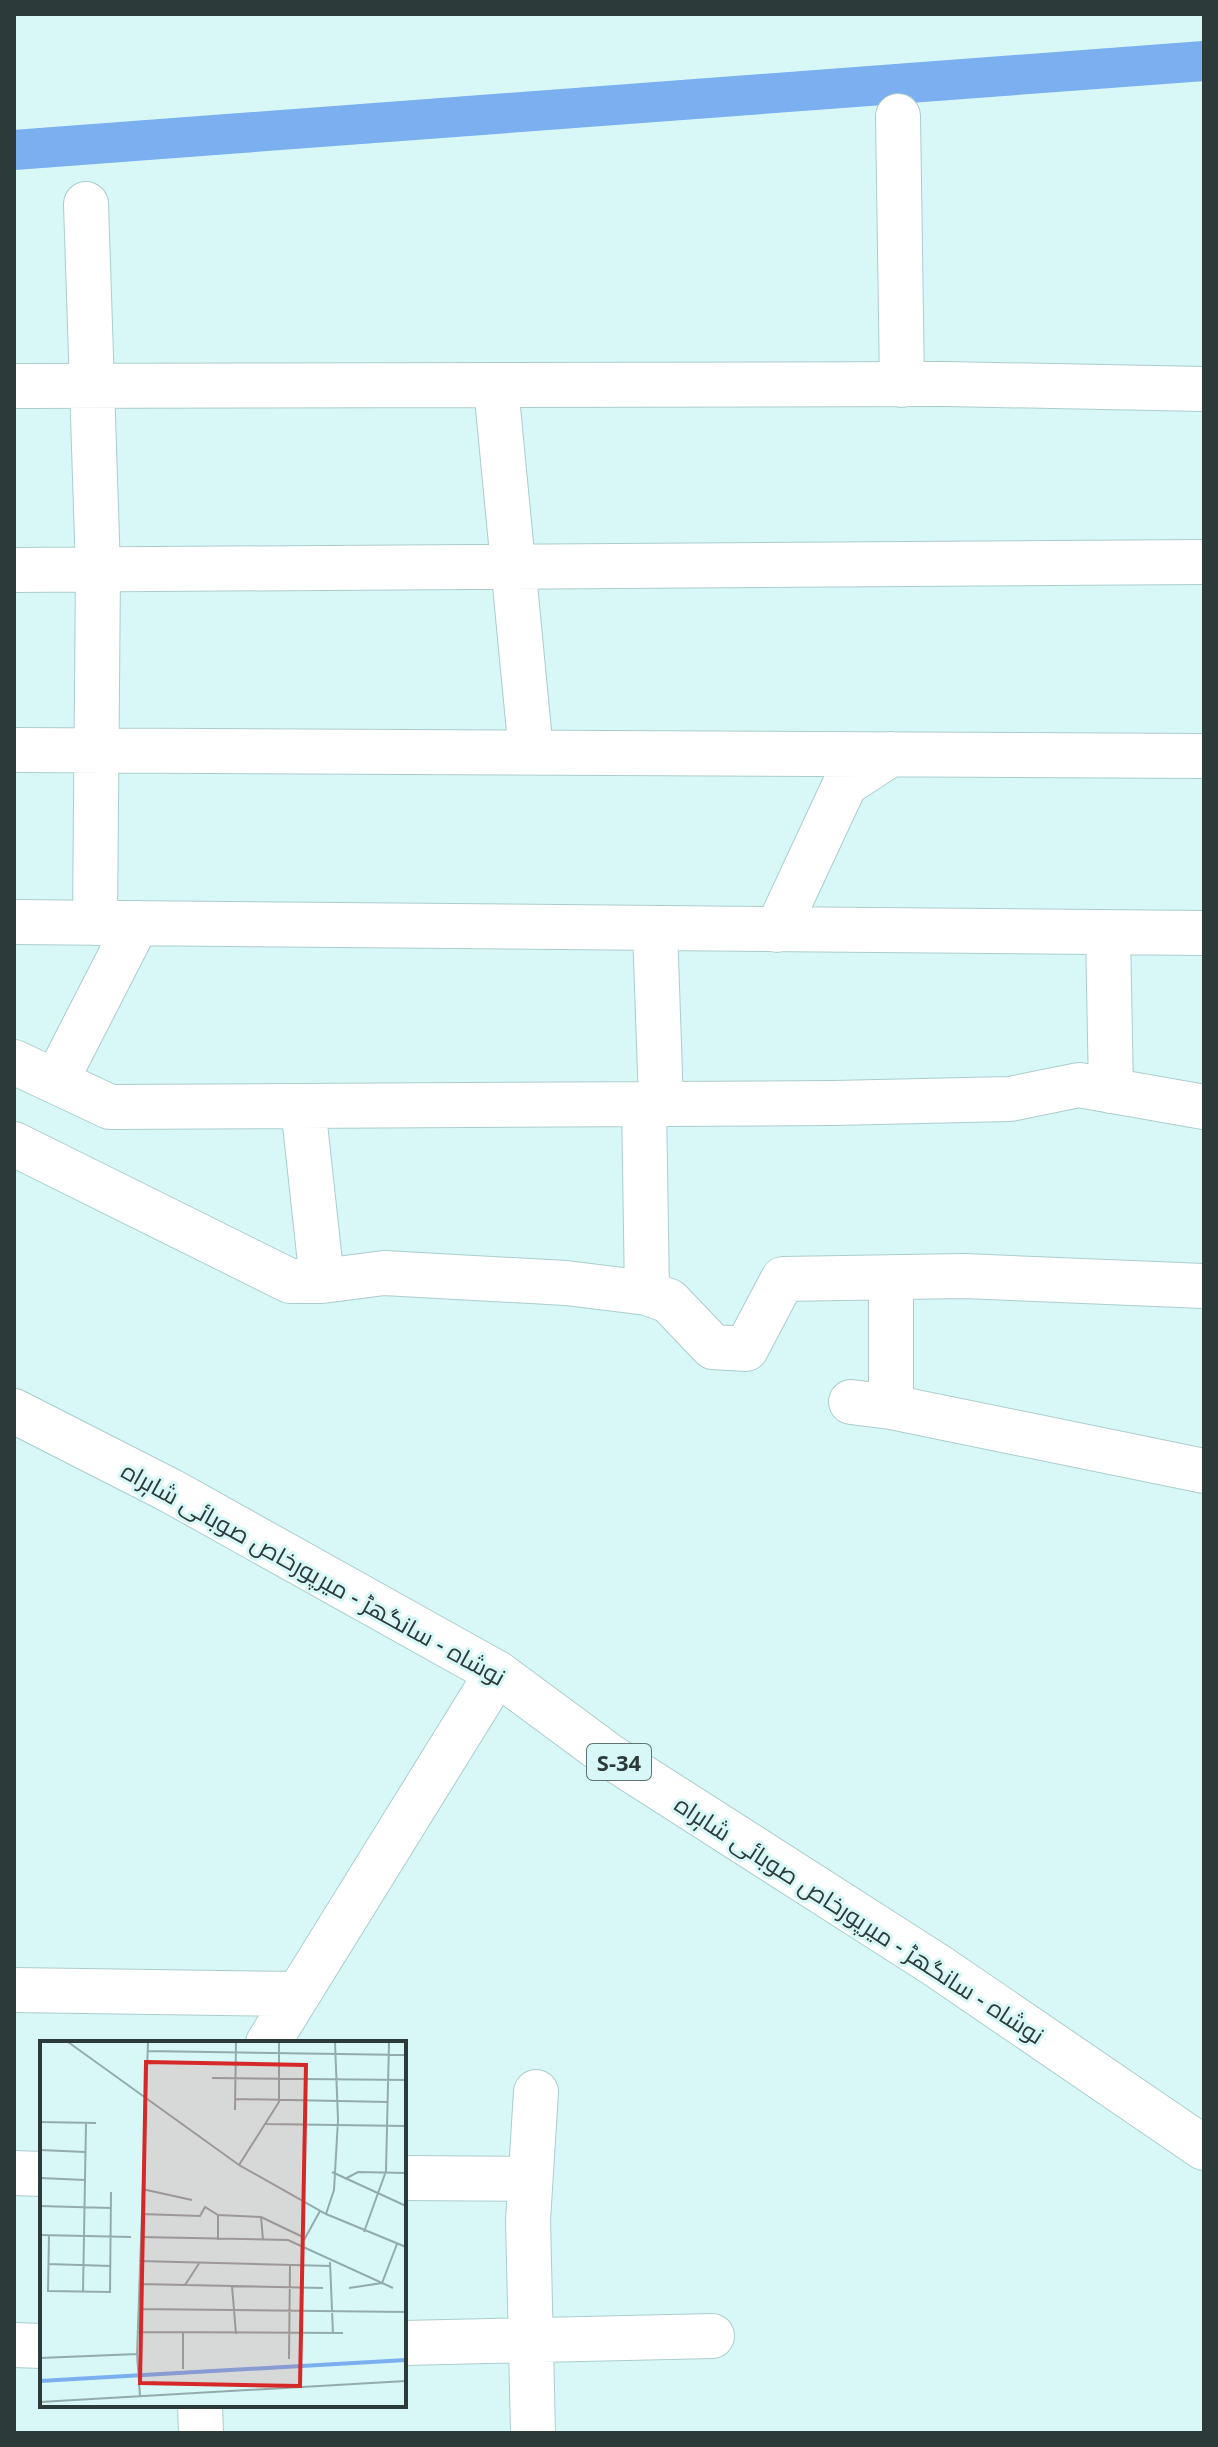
<svg xmlns="http://www.w3.org/2000/svg" width="1218" height="2447" font-family="'Noto Sans',Cairo,sans-serif">
<style>
.lines{fill:none;stroke-linecap:round;stroke-linejoin:round}
.canal{stroke:#7baff0;stroke-width:40}
.minor-casing{stroke:#accdcc;stroke-width:46}
.major-casing{stroke:#accdcc;stroke-width:46}
.minor{stroke:#fff;stroke-width:44}
.major{stroke:#fff;stroke-width:44}
.labels{text-anchor:middle;dominant-baseline:central;stroke-width:6;stroke-linejoin:round;paint-order:stroke}
.shield{fill:#d7f8f7;stroke:#607373;stroke-width:2}
.shield-label{font-size:22px;font-weight:bold;fill:#2d3a3a}
.street-label{font-size:24px;fill:#2d3a3a;stroke:#d7f8f7}
.inset-river{fill:none;stroke:#7baff0;stroke-width:4}
.inset-road{fill:none;stroke:#93acab;stroke-width:2}
.view{fill:#d62828;fill-opacity:0.15;stroke:#d62828;stroke-width:4}
.inset-edge{fill:none;stroke:#2d3a3a;stroke-width:4}
</style>
<rect width="100%" height="100%" fill="#d7f8f7"/>
<g class="lines">
<!-- canal -->
<path class="canal" d="M14 150 1204 61"/>
<!-- minor casing -->
<g class="minor-casing">
<path id="minor" d="M898 116 902 385
M86 204 98 569 95 923
M14 386 946 384 1204 389
M496 387 531 752
M14 570 1204 562
M14 750 1204 756
M14 922 1204 933
M655 928 661 1103
M777 930 845 784 891 754
M1108 932 1111 1091
M14 1062 110 1107 834 1103 1010 1099 1079 1085 1204 1107
M56 1081 137 923
M644 1104 647 1293
M303 1106 322 1281 384 1273 566 1283 647 1293 669 1301 713 1347 746 1349 783 1279 964 1276 1204 1286
M14 1144 290 1281H322
M891 1277V1407
M851 1402 891 1407 1204 1471
M14 1990 298 1994
M268 2043 497 1673
M14 2173 42 2174
M404 2178 529 2179
M404 2343 712 2336
M14 2345 42 2346
M200 2405 201 2433
M533 2433 528 2220 536 2092"/>
</g>
<!-- major casing -->
<g class="major-casing">
<path id="major" d="M14 1411 171 1491 497 1673 608 1755 936 1965 1204 2148"/>
</g>
<!-- minor -->
<use href="#minor" class="minor"/>
<!-- major -->
<use href="#major" class="major"/>
</g>
<g class="labels">
<!-- shield labels -->
<rect class="shield" x="587" y="1744" width="64" height="36" rx="6"/>
<g class="shield-label">
<text x="619" y="1762">S-34</text>
</g>
<!-- street labels -->
<g class="street-label">
<text transform="translate(314 1573) rotate(29)">نوشاہ - سانگھڑ - میرپورخاص صوبائی شاہراہ</text>
<text transform="translate(860 1919) rotate(33)">نوشاہ - سانگھڑ - میرپورخاص صوبائی شاہراہ</text>
</g>
</g>
<!-- overview -->
<g transform="translate(40 2041)">
<rect width="366" height="366" fill="#d7f8f7"/>
<path class="inset-river" d="M0 340 366 319"/>
<path class="inset-road" d="M28 1 199 124 286 173 366 206M107 10 366 14M172 37 366 39M196 58 348 61M195 69 196 1M0 81 56 82M226 83 366 85M0 109 45 111M199 124 239 61V1M292 131 366 165M0 137 45 139M305 138 318 131 366 132M102 148 152 159M0 165 71 167M101 173 160 175 165 166 178 174 221 176 223 199M286 173 294 149 298 79 295 1M221 176 265 197M324 191 346 130 349 1M0 194 91 196M9 194 8 250 70 251 71 151M100 196 248 199 353 247M178 199V174M264 199 280 170M99 220 291 225M290 221 293 293M8 223 71 225M99 243 283 247M145 244 160 221M192 245 196 293M309 247 342 242 357 203M43 251 46 82M98 268 366 271M98 291 303 292M97 313 100 355M0 317 97 313 108 1M249 318 250 224M143 328V292M0 361 366 340"/>
<path class="view" d="M106 21 266 24 260 345 100 342Z"/>
<rect width="366" height="366" class="inset-edge"/>
</g>
<!-- border -->
<rect width="1218" height="2447" fill="none" stroke="#2d3a3a" stroke-width="32"/>
</svg>
